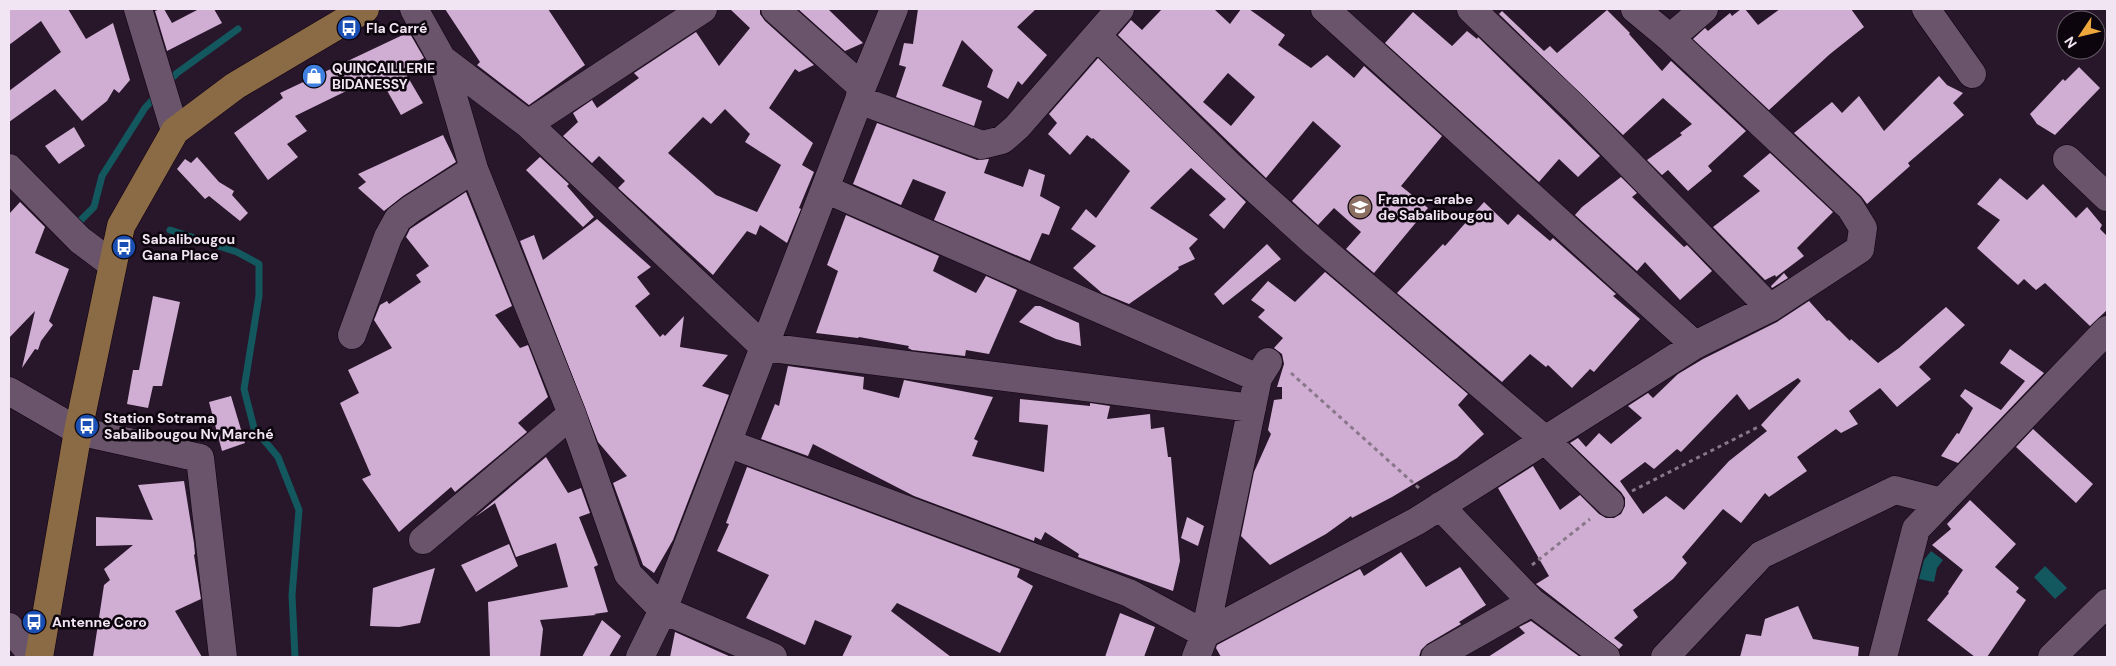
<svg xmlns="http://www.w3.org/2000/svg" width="2116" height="666" font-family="'DM Sans',sans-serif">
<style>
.water{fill:#13585f}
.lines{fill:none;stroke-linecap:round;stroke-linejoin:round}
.stream{stroke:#13585f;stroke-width:7}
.building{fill:#d0add3;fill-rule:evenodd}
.minor-casing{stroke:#100212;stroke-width:29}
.major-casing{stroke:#100212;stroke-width:29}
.path{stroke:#877788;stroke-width:3;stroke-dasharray:4 4;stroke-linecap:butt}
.minor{stroke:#69546b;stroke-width:28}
.major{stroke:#8b6b45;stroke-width:28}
.labels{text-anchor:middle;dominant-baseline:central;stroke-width:5;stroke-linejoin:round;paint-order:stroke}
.poi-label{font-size:14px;font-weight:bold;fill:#f2e5f3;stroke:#0c050d;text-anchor:start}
</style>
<rect width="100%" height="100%" fill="#28162a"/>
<!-- water -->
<path class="water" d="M1931 551 1943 560 1937 568 1934 582 1919 579 1924 560Z
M2045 566 2067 588 2055 599 2034 577Z"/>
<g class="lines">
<!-- stream -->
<path class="stream" d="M167 83 177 73 238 29
M73 220 80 221 94 207 102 176 145 108 157 95
M170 230 237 252 259 264V296L244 389 254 428 278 457 299 510 292 595 295 657"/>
</g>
<!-- building -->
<path class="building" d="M9 9H68L86 39 113 23 130 80 119 93 114 89 107 101 82 121 55 89 9 122V91L61 52 41 21 9 45Z
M160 9H164L172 23 199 9H214L222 23 167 51 155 11Z
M445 9H548L585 65 529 105 477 65 480 62Z
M730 9H760V14L765 21 814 65 799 72 795 69 769 108 813 143 802 165 814 172 799 208 801 209 787 243 760 225 756 235 747 231 713 275 618 188 625 181 599 156 592 163 563 136 578 122 573 113 592 100 597 108 639 78 634 73 696 32 719 66 750 28ZM725 109 750 134 745 142 781 165 757 212 716 195 668 153 703 117 711 124Z
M798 9H828L863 43 845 51Z
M918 9H1036L1017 27 1047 55 1022 85 1018 81 1008 99 987 87 993 70 962 40 942 86 982 101 974 126 896 97 906 67 899 65 904 43 913 44Z
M1162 9H1214L1230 24 1241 9H1249L1285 35 1278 45 1311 68 1327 55 1354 78 1364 66 1442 136 1401 186 1428 208 1374 273 1346 249 1361 232 1334 208 1318 225 1292 201 1341 146 1313 121 1266 178 1118 35 1131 20 1142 30ZM1228 73 1255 97 1231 126 1203 102Z
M1741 9H1745L1758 25 1780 9H1851L1864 27 1830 54 1769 110 1693 39 1705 28 1708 31 1730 13 1732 16Z
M1607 10 1630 33 1629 34 1662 71 1671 61 1746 131 1708 166 1712 171 1688 191 1668 170 1662 175 1647 160 1682 135 1680 133 1692 124 1663 98 1623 135 1499 14 1502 11 1544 51 1550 46 1557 53Z
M1413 12 1452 46 1467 31 1477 39 1478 37 1600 156 1578 177 1559 159 1539 182 1385 43Z
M409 32 424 58 403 69 423 103 401 115 381 80 378 82 375 77 295 116 307 131 287 144 298 157 268 180 234 133 283 98 280 93Z
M1098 58 1246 202 1224 229 1209 215 1226 199 1191 168 1150 208 1198 239 1189 248 1195 259 1178 267 1179 269 1129 304 1102 293 1073 268 1096 246 1071 229 1086 209 1096 218 1130 171 1093 138 1092 139 1087 135 1070 155 1048 134 1057 123 1049 114Z
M2079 67 2100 88 2055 135 2037 124 2030 114 2063 79 2065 81Z
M1939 76 1947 85 1963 93 1953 103 1964 115 1908 163 1910 166 1867 204 1861 196 1794 133 1832 102 1842 113 1859 96 1884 131Z
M877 123 977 160 989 159 984 173 1023 187 1029 169 1045 175 1040 196 1060 207 1049 235 1042 233 1030 261 934 220 946 192 913 179 901 205 853 184Z
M74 127 85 146 59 164 45 146Z
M443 135 456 162 403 196 384 211 358 188 366 182 358 174Z
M1770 153 1833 212 1797 248 1804 256 1776 277 1775 275 1765 280 1713 227 1760 191 1743 176Z
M197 157 219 182 234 191 232 195 248 213 240 221 209 196 205 199 177 169 185 159 191 163Z
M540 157 569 184 567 186 594 217 583 227 526 170Z
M1621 177 1637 193 1632 197 1684 247 1687 245 1712 271 1680 300 1645 262 1637 271 1575 215 1582 207Z
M2000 178 2027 200 2043 184 2076 218 2087 207 2102 225 2100 229 2107 236V310L2090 326 2045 283 2036 290 2024 279 2018 285 1977 248 2000 220 1977 204Z
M466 192 512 306 495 315 520 348 528 345 548 397 518 423 527 432 455 492 451 487 399 532 362 479 371 475 340 403 359 393 348 370 392 348 374 320 380 305 387 301 389 304 421 282 416 275 429 266 406 237 410 229Z
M20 202 45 227 35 253 69 269 49 321 53 325 41 341 38 350 35 349 22 368 35 311 9 338V214Z
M1484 202 1508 225 1518 214 1550 241 1553 238 1616 294 1613 296 1640 319 1594 372 1590 369 1572 388 1548 365 1546 367 1530 354 1502 382 1397 293 1443 244 1445 246Z
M846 215 939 256 933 271 976 293 986 276 1017 290 989 354 966 350 965 356 912 350 908 348 909 346 859 337 858 338 816 333 838 271 827 265Z
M597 219 651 267 637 277 650 294 635 306 660 337 663 334 665 336 684 316 680 347 728 355 702 386 729 395 673 540 654 573 643 565 613 483 627 476 598 442 520 241 534 235 543 260Z
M1267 244 1281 259 1223 305 1214 294Z
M1325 272 1468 394 1458 405 1484 434 1457 458 1392 497 1352 518 1351 516 1326 534 1270 565 1241 536 1254 472 1271 434 1268 430 1274 400 1282 399V387H1277L1284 364 1282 354 1274 348 1283 338 1258 317 1265 310 1251 300 1268 281 1295 302Z
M1784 273 1788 278 1772 288 1771 286Z
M153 296 180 302 162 386H153L148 408 127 404 133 370H139Z
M1809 301 1827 321 1829 320 1850 341 1851 339 1878 363 1899 348 1946 307 1965 325 1919 367 1931 379 1897 407 1880 388 1849 411 1858 424 1841 433 1836 429 1797 457 1807 471 1769 497 1765 493 1741 523 1723 509 1682 557 1687 563 1673 579 1633 610 1638 617 1614 638 1623 645 1619 649 1536 584 1549 576 1498 488 1533 466 1560 510 1580 495 1599 514 1606 518H1614L1621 514 1625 506V498L1621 492 1570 443 1578 438 1586 447 1599 433 1611 444 1642 418 1628 406 1648 393 1653 398 1678 374 1703 359 1777 322ZM1798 378 1801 381 1761 425 1767 431 1729 461 1684 510 1666 496 1643 514 1620 481 1645 462 1654 469 1677 449 1681 452 1737 394 1749 410Z
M1035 306H1040L1079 323 1081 346 1056 339 1019 322Z
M2010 349 2044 373 1958 463 1941 456 1957 433 1959 434 1973 408 1960 396 1965 389 2001 410 2025 381 2000 363Z
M788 366 864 377 863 389 899 398 904 380 993 397 974 439 978 441 972 456 1044 472 1048 425 1019 422 1020 399 1090 406V403L1110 406 1107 419 1150 414 1151 429 1164 427 1168 457H1171L1180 561 1173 591 1078 557 1079 554 1045 532 1041 540 1035 537 1034 541 914 496 813 444 808 456 761 439 775 404 779 406Z
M231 396 245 443 222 451 209 402Z
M2033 429 2093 484 2076 503 2016 447Z
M546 457 568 493 581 488 590 513 579 517 598 565 594 567 608 612 594 614 596 615 540 620 543 629 540 657H490L488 602 568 587 556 543 516 557 495 503 475 517Z
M747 467 1020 569 1017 577 1033 586 1000 653 897 603 891 611 951 657H842L852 636 815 620 805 645 746 618 769 575 717 551 729 524 726 523Z
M184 481 194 543 195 554 194 555 201 599 175 611 202 657H93L104 585 110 580 104 569 133 545 96 546V517L153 520 138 485Z
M1970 500 2016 544 1995 567 2019 588 2016 592 2026 600 1987 657H1975L1927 620 1949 593 1948 592 1963 570 1932 545 1951 529 1947 524Z
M1187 517 1204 526 1198 546 1181 538Z
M509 544 518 566 476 592 461 565Z
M1401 552 1426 587 1460 567 1486 605 1459 622 1461 624 1427 644 1421 650 1419 657H1221L1216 648 1217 645 1360 569 1364 576Z
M435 568 420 623 399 627 370 626 373 588Z
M1798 606 1813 639 1859 647 1858 657H1740L1746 634 1761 636 1765 619Z
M1120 613 1155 627 1144 657H1105Z
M602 620 621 636 609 657H582Z
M1531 621 1580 657H1488L1525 633 1519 627Z
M675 632 731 657H670Z"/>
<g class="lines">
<!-- minor casing -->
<g class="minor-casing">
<path id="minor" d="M138 9 175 131
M414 9 442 59 474 169 572 414 628 574 663 610 773 657
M775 9 862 87
M1325 9 1695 345
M1471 9 1575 108 1770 308
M1926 9 1972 74
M1097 36 1231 167 1315 243 1544 439 1610 503
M1670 38 1704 9
M442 59 528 124 764 347 1252 408
M859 100 982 145 1002 140 1017 127 1120 9
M528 124 703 9
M2067 159 2107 197
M9 168 80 240 112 264
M825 189 1258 378
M352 335 388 237 398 219 411 209 474 169
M9 391 78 431 200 458 223 657
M727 443 1129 593 1205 634 1417 521 1695 345 1770 308 1860 249 1863 228 1850 207 1670 38 1635 9
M1440 506 1532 602 1606 657
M423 540 572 414
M9 627 34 657
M640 657 663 610 859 100 862 87 894 9
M1196 657 1205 634 1258 378 1268 362
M1435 657 1532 602
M1665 657 1761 555 1895 490 1942 502
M1883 657 1916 529 2107 330
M2052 657 2107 603"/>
</g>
<!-- major casing -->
<g class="major-casing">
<path id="major" d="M39 657 78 431 121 226 175 131 235 86 365 9"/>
</g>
<!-- path -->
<path class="path" d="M1291 373 1420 489
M1632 491 1760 426
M1532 565 1590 519"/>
<!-- minor -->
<use href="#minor" class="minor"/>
<!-- major -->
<use href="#major" class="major"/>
</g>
<!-- icons -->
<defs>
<g id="bus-disc" transform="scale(1.25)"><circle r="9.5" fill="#1a4fb4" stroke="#0c050d"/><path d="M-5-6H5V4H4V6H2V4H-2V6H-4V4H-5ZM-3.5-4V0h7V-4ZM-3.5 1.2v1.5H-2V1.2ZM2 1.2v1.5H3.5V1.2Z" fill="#fff"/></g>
<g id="shop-disc" transform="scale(1.25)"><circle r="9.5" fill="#3f7fe0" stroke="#0c050d"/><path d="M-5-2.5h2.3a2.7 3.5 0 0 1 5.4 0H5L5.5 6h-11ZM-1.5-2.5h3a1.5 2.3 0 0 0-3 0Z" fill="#fff"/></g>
<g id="school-disc" transform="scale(1.25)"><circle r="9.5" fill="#8d6e63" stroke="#0c050d"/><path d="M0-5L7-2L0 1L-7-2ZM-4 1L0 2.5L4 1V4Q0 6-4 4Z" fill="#fff"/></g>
</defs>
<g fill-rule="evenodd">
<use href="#bus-disc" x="349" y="28"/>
<use href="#shop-disc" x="314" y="76"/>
<use href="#school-disc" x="1360" y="207"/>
<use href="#bus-disc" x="124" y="247"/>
<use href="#bus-disc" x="87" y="426"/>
<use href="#bus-disc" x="34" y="622"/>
</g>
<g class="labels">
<!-- poi labels -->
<g class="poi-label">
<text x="366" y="28">Fla Carré</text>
<text x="332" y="68">QUINCAILLERIE<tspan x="332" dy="16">BIDANESSY</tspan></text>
<text x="1378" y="199">Franco-arabe<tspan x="1378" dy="16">de Sabalibougou</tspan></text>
<text x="142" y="239">Sabalibougou<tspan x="142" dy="16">Gana Place</tspan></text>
<text x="104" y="418">Station Sotrama<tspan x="104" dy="16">Sabalibougou Nv Marché</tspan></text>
<text x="52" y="622">Antenne Coro</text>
</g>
</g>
<!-- border -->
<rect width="2116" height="666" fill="none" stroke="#f2e5f3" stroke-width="20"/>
<!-- north arrow -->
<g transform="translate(2081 35) rotate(235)"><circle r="24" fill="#0c050d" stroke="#685f69"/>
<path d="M0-4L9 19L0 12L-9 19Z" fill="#eea73d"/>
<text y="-8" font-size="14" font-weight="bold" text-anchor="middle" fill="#f2e5f3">N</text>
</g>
</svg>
